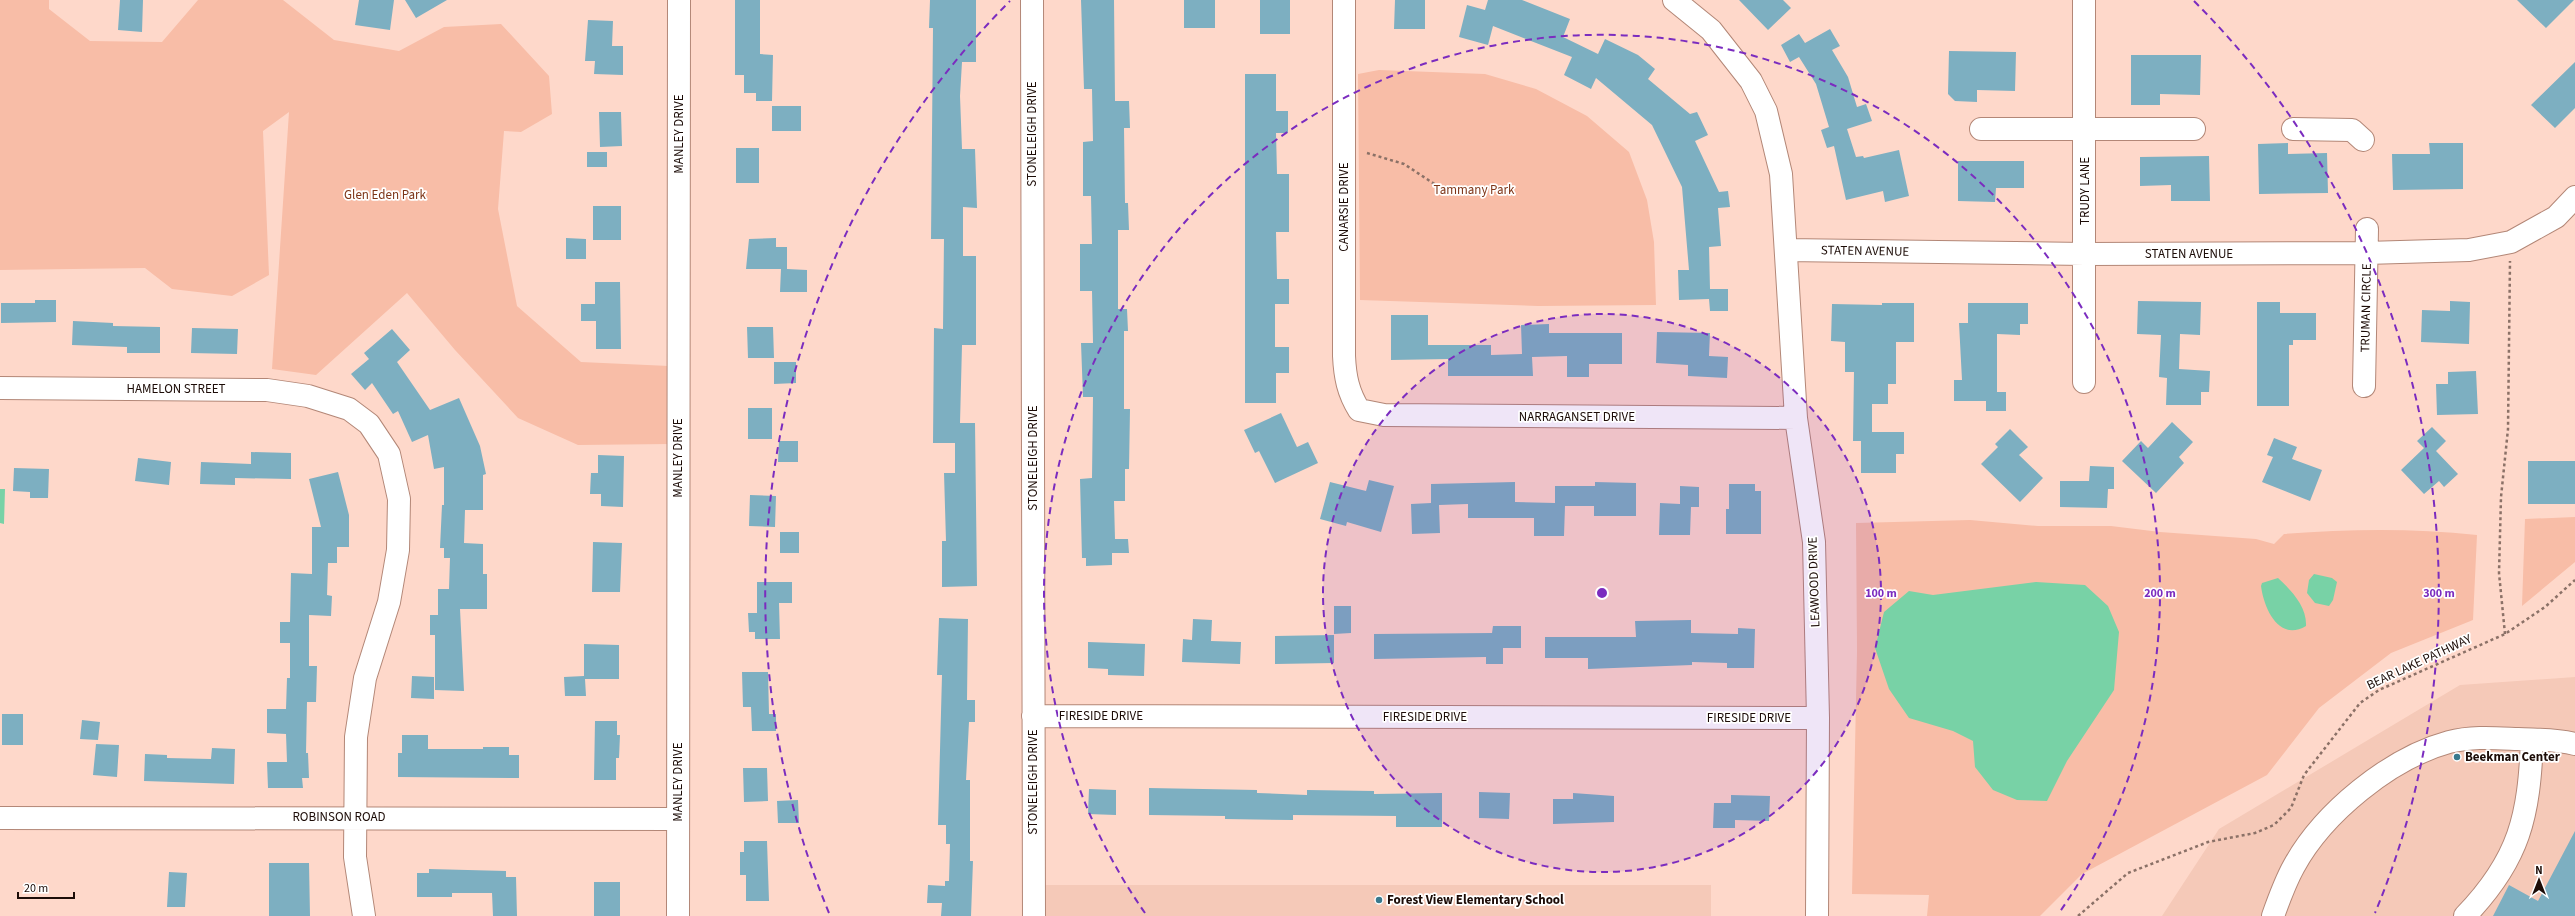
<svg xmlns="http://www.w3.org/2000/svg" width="2575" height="916" font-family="'Source Sans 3',sans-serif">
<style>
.built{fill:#f5c9b8}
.green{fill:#f8bda7}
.water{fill:#78d2a6}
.building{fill:#7dafc1}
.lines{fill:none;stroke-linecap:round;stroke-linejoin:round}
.minor-casing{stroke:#b38777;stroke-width:24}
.path{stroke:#8b7167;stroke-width:2.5;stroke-dasharray:3 3;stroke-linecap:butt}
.minor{stroke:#fff;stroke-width:22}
.ring{fill:none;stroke:#7b2cbf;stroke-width:2;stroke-dasharray:7 5}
.poi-dot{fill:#39798d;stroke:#fff;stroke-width:1.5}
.labels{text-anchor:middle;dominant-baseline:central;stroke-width:3.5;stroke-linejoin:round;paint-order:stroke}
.street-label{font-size:13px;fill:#1c0c07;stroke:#fff}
.park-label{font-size:13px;fill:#7d3416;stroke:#fff}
.poi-label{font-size:13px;font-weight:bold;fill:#1c0c07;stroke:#fff;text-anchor:start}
.centre{fill:#7b2cbf;stroke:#fff;stroke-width:2}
.ring-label{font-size:12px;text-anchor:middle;font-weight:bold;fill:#7b2cbf;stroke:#fff;stroke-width:3.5;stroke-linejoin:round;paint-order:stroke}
</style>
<rect width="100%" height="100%" fill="#fed8ca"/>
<!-- built -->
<path class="built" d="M2575 677V916H2162L2219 829 2460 685Z
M1046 885H1711V916H1046Z"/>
<!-- green -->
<path class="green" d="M0 0H49V9L90 41 162 42 198 0H283L334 40 399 51 444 27 501 24 549 76 552 114 521 132 504 131 498 209 517 306 581 362 669 366 670 444 578 445 518 418 455 350 407 293 316 375 272 369 289 112 263 131 269 275 232 296 172 289 145 268 0 270Z
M1379 70 1485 74 1536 89 1587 116 1629 152 1647 200 1654 242 1656 305 1538 306 1360 300 1358 74Z
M2575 517V562L2522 606 2525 519Z
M1970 520 2038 526H2111L2160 532 2256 539 2274 544 2284 534C2348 529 2413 528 2477 535L2473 620 2391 653 2319 708 2267 775 2082 874 2040 916H1927L1929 895 1852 894 1857 651 1856 523Z"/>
<!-- water -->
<path class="water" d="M0 489H5L4 524 0 523Z
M2314 574 2332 578 2337 582 2333 600 2329 606 2315 603 2307 593 2309 580Z
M2278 578C2292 591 2307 607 2306 626 2279 642 2264 609 2261 586L2262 583Z
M2036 582 2085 585 2108 606 2119 632 2114 690 2067 761 2047 801 2017 800 1993 790 1975 767 1973 741 1953 731 1909 718 1889 689 1875 648 1884 612 1909 591 1933 595Z"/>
<!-- building -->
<path class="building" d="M120 0H143L142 32 118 30Z
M359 0H394L390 30 355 25Z
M405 0H447L416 18Z
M735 0H760V54L773 55 772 101H756V93H744V75H735Z
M930 0H976V62H962L960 96 962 149H975L977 208 963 207V256H976V345H962L960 423H975L977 586 942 587V541H946L944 473H955V443H933L934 328 943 329 944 239H931L933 28H929Z
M1081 0H1114L1115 101H1129L1130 128H1124L1125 203H1128L1129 230H1118V309H1127L1128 331H1124V409H1130L1129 469H1125V501H1114L1115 539H1128L1129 553H1112V565L1086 566V558H1082L1080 479 1092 478 1093 397H1083L1081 343H1093L1092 291H1080V244H1092L1091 196H1083V142L1093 141 1092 89H1084Z
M1184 0H1215V28H1184Z
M1260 0H1290V34H1260Z
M1395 0H1425V29H1394Z
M1488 0H1522L1570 19 1563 37 1598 54 1605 39 1638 55 1655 69 1648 79 1690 114 1697 112 1708 135 1695 141 1719 192 1728 191 1730 207 1718 208 1721 246 1709 247 1710 289H1728V311H1710L1709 299 1679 300 1678 270H1689L1682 187 1652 125 1596 78 1591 89 1564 75 1572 57 1493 26 1488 45 1459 37 1467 5 1485 10Z
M1739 0H1783L1791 8 1768 30Z
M2517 0H2574L2546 28Z
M588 20 613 21 612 46H623V75L594 74 595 61H585Z
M1830 29 1840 46 1832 50 1848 77 1857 107 1866 104 1872 121 1847 129 1856 157 1863 156 1864 158 1899 150 1909 196 1885 202 1883 191 1846 200 1834 146 1827 148 1821 130 1829 127 1816 84 1799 57 1790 62 1781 45 1799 34 1805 43Z
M1949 51 2016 52 2015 91 1977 90V102L1955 101 1948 94Z
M2131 55H2201L2200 95 2160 94V105H2131Z
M2575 62V108L2555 128 2531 105Z
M1245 74H1276V111H1288V133H1276L1277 174H1289V232H1276L1277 279H1289V304H1275V347H1289V373H1276V403H1245Z
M772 106H801V131H772Z
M599 112H621L622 146 600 147Z
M2288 143V154L2327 153 2328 193 2259 194 2258 144Z
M2429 143H2463V189L2393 190 2392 154H2430Z
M736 148H759V183H736Z
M587 152H607V167H587Z
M2209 156 2210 201H2171V185L2140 186V157Z
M1958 161H2024V188H1996L1995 202 1958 201Z
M593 206H621V240H593Z
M566 238 586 239V259H566Z
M776 238V247H787V269L807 270V292H780L781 269H746L749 239Z
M595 282H620L621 349H596V321H581V304H595Z
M35 300H56V322L1 323V303H35Z
M2138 301 2201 302 2200 335 2180 334 2179 369 2210 371 2209 392H2201V405H2166L2167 378 2159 377 2161 335 2137 334Z
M2450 301 2470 302 2469 344 2421 342 2422 310 2450 311Z
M2257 302H2280V313H2316V340H2293V345H2289V406H2257Z
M1882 303H1914V342H1896V384H1888V404H1872V432H1904V454H1896V473H1861V441H1853L1854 372H1845V342L1831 341 1832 304 1882 305Z
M1968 303H2028V324H2020V335L1997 334V392H2006V411H1986V401H1954V380H1962L1959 323H1968Z
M1391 315H1428V345H1491V355L1522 354 1521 325 1549 324V333H1622V364H1589V377H1567V356L1532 357 1533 376H1448V359L1391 360Z
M73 321 113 323V326L160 327V353H127V347L72 345Z
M747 327H773L774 358H748Z
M192 328 238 329 237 354 191 353Z
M392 329 410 350 397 362 430 410 459 398 480 446 486 474 483 475V510H465L464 543 483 544V574H487V609H460L464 691 435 690V635H430V615H438V589H449L450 558H444V548H440L442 505H444V467L434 469 428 435 412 442 398 411 393 414 372 383 365 390 351 374 369 359 364 353Z
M1657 332 1710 333 1709 356 1728 357 1727 378 1688 376V365L1656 363Z
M774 362H796V383L774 384Z
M2476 371 2478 414 2437 415 2436 384H2448V372Z
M748 408H772V439H748Z
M1281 413 1297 447 1308 442 1318 463 1275 483 1259 451 1255 453 1244 430Z
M2172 422 2193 442 2179 457 2184 463 2156 493 2122 461 2141 441 2148 448Z
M2432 427 2446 441 2436 451 2458 474 2444 487 2439 481 2424 494 2401 470 2424 448 2417 441Z
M2010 429 2028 447 2019 455 2043 478 2020 502 1981 464 1998 447 1995 444Z
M2274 438 2297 447 2292 459 2322 470 2310 501 2262 482 2273 457 2267 455Z
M779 441H798V462H778Z
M251 452 291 453V479L235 478V485L200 484 201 462 251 464Z
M598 455 624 456 623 507 601 506V494H590L591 473H598Z
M138 458 171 462 169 485 135 481Z
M2528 461H2575V504H2528Z
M2090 466 2114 467V489H2108L2107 508 2060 507V481H2089Z
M14 468 49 469 48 498H30V492L13 491Z
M338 472 349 515V547H337V563H328L327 595 332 596 331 616 309 615V666H317L316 702H307L306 753H308L309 778H302L303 788H268L267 762H287L286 734 267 733V709H286L287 678H290V643H280V622H290L291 573 312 574V527H321L309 479Z
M1369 480 1394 486 1381 532 1347 522 1346 526 1320 519 1330 482 1366 491Z
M1515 482V502L1555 503V486H1595V482L1636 483V516H1594V506H1565L1564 536H1534V518H1468V504L1439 505 1440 533 1412 534 1411 504 1431 503V484Z
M1729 484H1755V491H1761V534H1726V509H1729Z
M1680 486 1699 487V507H1691L1690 535H1659L1660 503 1680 504Z
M750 495 776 496 775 527 749 526Z
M780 532H799V553H780Z
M593 542 622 543 620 592H592Z
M757 582H792V603H779L780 639H755V632H749L748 613H757Z
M1334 606H1351V633L1334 634Z
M939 618 968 619 967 700H975V722H969L966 780H970V861H973L971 916H941L942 903H927L928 885 945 886V881H949L950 844H946V825H938L942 675H937Z
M1193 619 1212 620 1211 641 1241 642 1240 664 1182 662 1183 639 1192 640Z
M1691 620V633L1738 634V628L1755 629 1754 668H1727V663L1692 662V665L1588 669V658H1545V637H1636L1635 621Z
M1493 626H1521V648H1503V664H1486V657L1374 659V634L1492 633Z
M1334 635V663L1275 664V636Z
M1088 642 1145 644 1144 676 1108 675V669L1088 668Z
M584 644 619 645V679H585L586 696H565L564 677 584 676Z
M742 672H768L769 714H776V731H752L751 707H743Z
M412 676 434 677V699L411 698Z
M2 714H23V745H2Z
M82 720 100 722 98 740 80 739Z
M595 721H617V735H620L619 758H616V780H594Z
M402 735H428V749H483V747H509V755H519V778L398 777V753H402Z
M96 744 119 745 117 777 93 775Z
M212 748 235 749 234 784 144 781 145 754 167 755V758L211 759Z
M743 768H767L768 801 744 802Z
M1149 788 1257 790V793L1307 795V790L1374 791V794L1442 793V827H1396V816L1293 815V820L1225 819V816L1149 815Z
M1089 789 1116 790V815L1088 814Z
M1479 792 1510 793 1509 819 1479 818Z
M1573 793 1614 796V822L1553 824V799H1573Z
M1731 795 1770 796 1769 821 1735 820V828H1713L1714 803H1731Z
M798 800 799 823H778L777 801Z
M2575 831V916H2493L2509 885 2538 901Z
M744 841H767L769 901H746V875H740V852H744Z
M269 863H309L310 916H269Z
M429 869 506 871V877H516L517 916H493L492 893H452V897H417V873H429Z
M169 872 187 873 185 907H167Z
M594 882H620V916H594Z"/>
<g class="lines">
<!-- minor casing -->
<g class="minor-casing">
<path id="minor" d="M1032 0 1034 916
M1344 0V356C1345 377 1348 392 1359 410L1384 415 1796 418
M1674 0 1711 30 1751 81 1766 111 1781 174 1796 418 1814 542 1818 718 1817 916
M2084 0V382
M1981 129H2194
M2293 129 2352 130 2363 140
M1786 250 2085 254 2366 253 2469 250 2511 242 2556 217 2575 197
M2364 386 2367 229
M0 388 267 390 308 396 349 409 369 424 389 454 399 499 398 550 389 602 365 678 356 737 355 857 364 916
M1033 716 1818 718
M0 818 678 819
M678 916 679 0
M2273 916C2279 899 2285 882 2294 866 2323 813 2390 758 2449 742 2472 736 2495 738 2518 739 2538 740 2556 739 2575 744
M2465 916C2520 859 2529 816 2532 740"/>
</g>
<!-- path -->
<path class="path" d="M1367 153 1404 164 1439 187 1479 191
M2505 634 2499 573 2501 497 2508 429 2510 261
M2078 916 2128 873 2208 842 2255 833 2274 825 2291 808 2304 775 2360 703 2379 690 2505 634 2545 607 2575 580"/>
<!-- minor -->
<use href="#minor" class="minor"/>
</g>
<!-- distance rings -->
<circle cx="1602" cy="593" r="279" fill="#7b2cbf" fill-opacity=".12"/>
<g class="ring">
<circle cx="1602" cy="593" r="279"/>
<path d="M1145 913A558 558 0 1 1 2059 913"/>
<path d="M829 913A837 837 0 0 1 1010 1M2194 1A837 837 0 0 1 2375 913"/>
</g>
<!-- markers -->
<g class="poi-dot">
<circle cx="2457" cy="757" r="4"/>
<circle cx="1379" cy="900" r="4"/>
</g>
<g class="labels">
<!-- street labels -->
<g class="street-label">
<text transform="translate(679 134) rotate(-90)">MANLEY DRIVE</text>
<text transform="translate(1032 134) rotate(-90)">STONELEIGH DRIVE</text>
<text transform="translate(2085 191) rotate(-90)">TRUDY LANE</text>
<text transform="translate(1344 207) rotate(-90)">CANARSIE DRIVE</text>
<text transform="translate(1865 251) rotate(1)">STATEN AVENUE</text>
<text x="2189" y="254">STATEN AVENUE</text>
<text transform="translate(2366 308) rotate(-89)">TRUMAN CIRCLE</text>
<text x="176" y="389">HAMELON STREET</text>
<text x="1577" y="417">NARRAGANSET DRIVE</text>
<text transform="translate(678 458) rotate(-90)">MANLEY DRIVE</text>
<text transform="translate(1033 458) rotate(-90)">STONELEIGH DRIVE</text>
<text transform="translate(1814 582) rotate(-92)">LEAWOOD DRIVE</text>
<text transform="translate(2419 662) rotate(-25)">BEAR LAKE PATHWAY</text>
<text x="1101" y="716">FIRESIDE DRIVE</text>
<text x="1425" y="717">FIRESIDE DRIVE</text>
<text x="1749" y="718">FIRESIDE DRIVE</text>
<text transform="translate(678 782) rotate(-90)">MANLEY DRIVE</text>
<text transform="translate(1033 782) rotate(-90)">STONELEIGH DRIVE</text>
<text x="339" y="817">ROBINSON ROAD</text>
</g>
<!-- park labels -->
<g class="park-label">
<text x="1474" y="190">Tammany Park</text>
<text x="385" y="195">Glen Eden Park</text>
</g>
<!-- poi labels -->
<g class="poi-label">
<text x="2465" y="757">Beekman Center</text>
<text x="1387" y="900">Forest View Elementary School</text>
</g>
</g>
<circle cx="1602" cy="593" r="6" class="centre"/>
<g class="ring-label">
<text x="1881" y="597">100 m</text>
<text x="2160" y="597">200 m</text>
<text x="2439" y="597">300 m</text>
</g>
<!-- north arrow -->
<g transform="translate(2539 880)" stroke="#ffffff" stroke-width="3" paint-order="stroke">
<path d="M0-3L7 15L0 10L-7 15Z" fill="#1c0c07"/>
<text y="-6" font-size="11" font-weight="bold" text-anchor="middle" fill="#1c0c07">N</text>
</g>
<!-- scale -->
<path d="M18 892v6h56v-6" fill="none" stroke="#1c0c07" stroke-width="2"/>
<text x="24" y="892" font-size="12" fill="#1c0c07" stroke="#ffffff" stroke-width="3" paint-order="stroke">20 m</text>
</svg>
